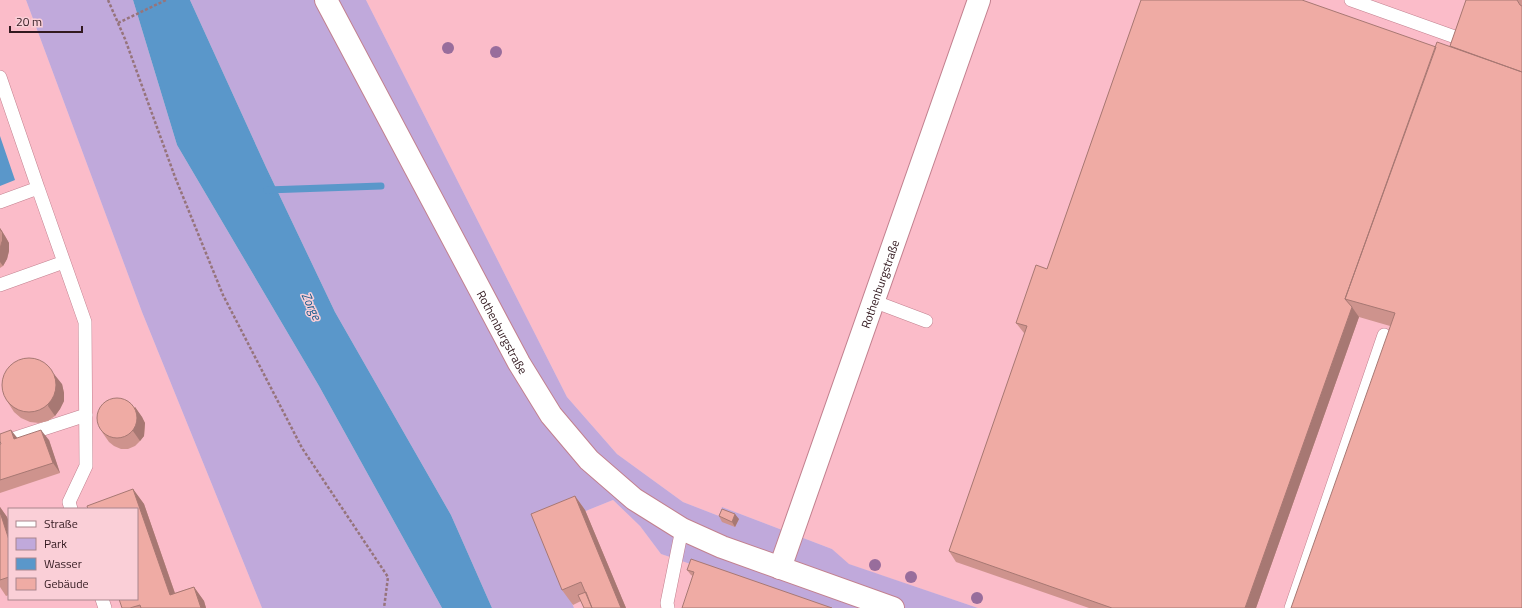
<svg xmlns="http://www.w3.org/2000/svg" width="1522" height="608" font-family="'Titillium Web',sans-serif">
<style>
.built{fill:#fbbcc9;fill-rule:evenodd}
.green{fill:#c0a9db}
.water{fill:#5a97ca}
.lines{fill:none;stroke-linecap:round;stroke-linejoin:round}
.stream{stroke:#5a97ca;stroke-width:7}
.lane-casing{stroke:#c2818f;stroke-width:14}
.street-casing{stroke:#c2818f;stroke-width:24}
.path{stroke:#96747b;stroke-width:2.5;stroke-dasharray:3 2;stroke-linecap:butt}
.lane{stroke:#fff;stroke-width:13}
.street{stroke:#fff;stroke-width:22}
.tree{fill:#986d9c}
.wall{fill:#ce938d}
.shaded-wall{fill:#a77873}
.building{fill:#efaba4;stroke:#a77873}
.labels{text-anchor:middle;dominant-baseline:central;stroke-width:3;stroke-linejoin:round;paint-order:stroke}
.street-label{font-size:12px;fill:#32191f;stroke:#facfd7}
.water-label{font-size:13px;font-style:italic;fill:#165a8c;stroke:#facfd7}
</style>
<rect width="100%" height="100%" fill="#facfd7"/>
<!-- built -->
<path class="built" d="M0 0H26L142 312 262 608H0ZM9 509H137V599H9Z
M366 0H1522V608H978L848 564 832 549 722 507 719 516 683 502 617 454 567 397Z
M613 500 640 526 661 554 820 608H574L541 529Z"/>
<!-- green -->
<path class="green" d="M26 0H133L177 145 319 386 442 608H262L142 312Z
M190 0H366L567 397 617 454 683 502 719 516 722 507 832 549 849 564 978 608H820L661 554 640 526 613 500 541 529 574 608H492L451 515 335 312 266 167Z"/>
<!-- water -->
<path class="water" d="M133 0H190L266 167 335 312 451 515 492 608H442L319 386 177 145Z
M0 136 15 180 0 186Z"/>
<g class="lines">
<!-- stream -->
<path class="stream" d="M267 190 381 186"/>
<!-- lane casing -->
<g class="lane-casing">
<path id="lane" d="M1351 0 1469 42
M0 77 38 188
M0 202 38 188 85 322 86 466 69 502 71 509
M0 285 64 262
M873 301 926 321
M0 443 86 415
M102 599 105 608
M668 608 667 603 682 529
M1291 608 1384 335"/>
</g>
<!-- street casing -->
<g class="street-casing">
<g id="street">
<path id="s1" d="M326 0 519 363 551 415 589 460 634 499 682 529 722 547 893 608"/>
<path id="s2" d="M780 568 979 0"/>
</g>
</g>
<!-- path -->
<path class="path" d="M108 0 125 39 175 177 223 295 302 448 388 577 384 608
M118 23 166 0"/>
<!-- lane -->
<use href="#lane" class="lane"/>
<!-- street -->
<use href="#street" class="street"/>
</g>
<!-- trees -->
<g class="tree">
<circle cx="448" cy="48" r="6"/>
<circle cx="496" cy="52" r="6"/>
<circle cx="875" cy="565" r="6"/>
<circle cx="911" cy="577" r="6"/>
<circle cx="977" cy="598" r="6"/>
</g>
<!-- wall -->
<path class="wall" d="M1466 0H1522V608L1390 326 1359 317 1256 608H1089L956 562 949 551 1025 333H1024L1016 323 1047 269 1140 3 1436 47 1450 46Z
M0 228 5 236 9 243V251L7 259 3 266 0 268Z
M62 384 64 393V401L60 409 55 416 48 421 39 423 30 422 21 418 14 412 7 401Z
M135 407 142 417 145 423 144 436 140 441 135 446 128 449H121L114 446 109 442 102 432Z
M17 438 49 440 60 473 0 493V444Z
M133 489 144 504 175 593 194 587 204 601 206 608H122Z
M575 496 585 510 626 608 581 601 573 605 562 590Z
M0 507 7 517 9 523V595L6 596 0 587Z
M719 516 739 519 735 527 722 522Z
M687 570 832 608 693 576 691 575Z"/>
<!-- shaded-wall -->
<path class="shaded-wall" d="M0 228 5 236 9 243V251L7 259 3 266 0 262Z
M1352 307 1359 317 1256 608H1245Z
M54 374 62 384 64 393V401L60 409 55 416 48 406Z
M135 407 142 417 145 423 144 436 140 441 133 431Z
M11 430 19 440 14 439Z
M41 430 49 440 60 473 53 463Z
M133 489 144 504 180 608 170 595Z
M575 496 585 510 626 608H621Z
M0 507 7 517 9 523V540L0 512Z
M735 514 739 519 735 527 732 522Z
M194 587 204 601 206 608H201Z"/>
<!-- building -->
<path class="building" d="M1141 0H1302L1436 47 1345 299 1352 307 1245 608H1112L949 551 1027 326 1016 323 1036 265 1047 269Z
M1466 0H1517L1520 5 1522 6V72L1450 46Z
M1437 42 1522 72V608H1291L1395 313 1345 299Z
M0 229 2 232V241L0 249Z
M2 385a27 27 0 1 1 54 0a27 27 0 1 1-54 0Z
M97 418a20 20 0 1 1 40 0a20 20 0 1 1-40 0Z
M11 430 14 439 41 430 53 463 0 480V444H1L0 441V434Z
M133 489 170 595 194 587 201 608H141L140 605 130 608H122L119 599H137V509H88L87 506Z
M575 496 621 608H592L581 582 562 590 531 514Z
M722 509 735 514 732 522 719 516Z
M0 512 9 540V577L0 580Z
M691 559 832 608H682L694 572 687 570Z
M586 592 592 608H584L578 595Z"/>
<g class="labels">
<!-- street labels -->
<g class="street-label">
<text stroke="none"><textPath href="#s2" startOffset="301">Rothenburgstraße</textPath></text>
<text stroke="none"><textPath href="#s1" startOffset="376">Rothenburgstraße</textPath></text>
</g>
<!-- water labels -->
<g class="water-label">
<text transform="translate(312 306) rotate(65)">Zorge</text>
</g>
</g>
<!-- legend -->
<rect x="8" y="508" width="130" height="92" fill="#facfd7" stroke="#aa868d"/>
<rect x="16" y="521" width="20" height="6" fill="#ffffff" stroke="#aa868d"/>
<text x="44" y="528" font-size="12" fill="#32191f">Straße</text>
<rect x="16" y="538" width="20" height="12" fill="#c0a9db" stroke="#aa868d"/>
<text x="44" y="548" font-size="12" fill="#32191f">Park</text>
<rect x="16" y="558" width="20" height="12" fill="#5a97ca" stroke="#aa868d"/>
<text x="44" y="568" font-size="12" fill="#32191f">Wasser</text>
<rect x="16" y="578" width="20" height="12" fill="#efaba4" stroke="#aa868d"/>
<text x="44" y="588" font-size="12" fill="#32191f">Gebäude</text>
<!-- scale -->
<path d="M10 26v6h72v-6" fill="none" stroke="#32191f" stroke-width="2"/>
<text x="16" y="26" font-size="12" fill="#32191f" stroke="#facfd7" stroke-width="3" paint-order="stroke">20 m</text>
</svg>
